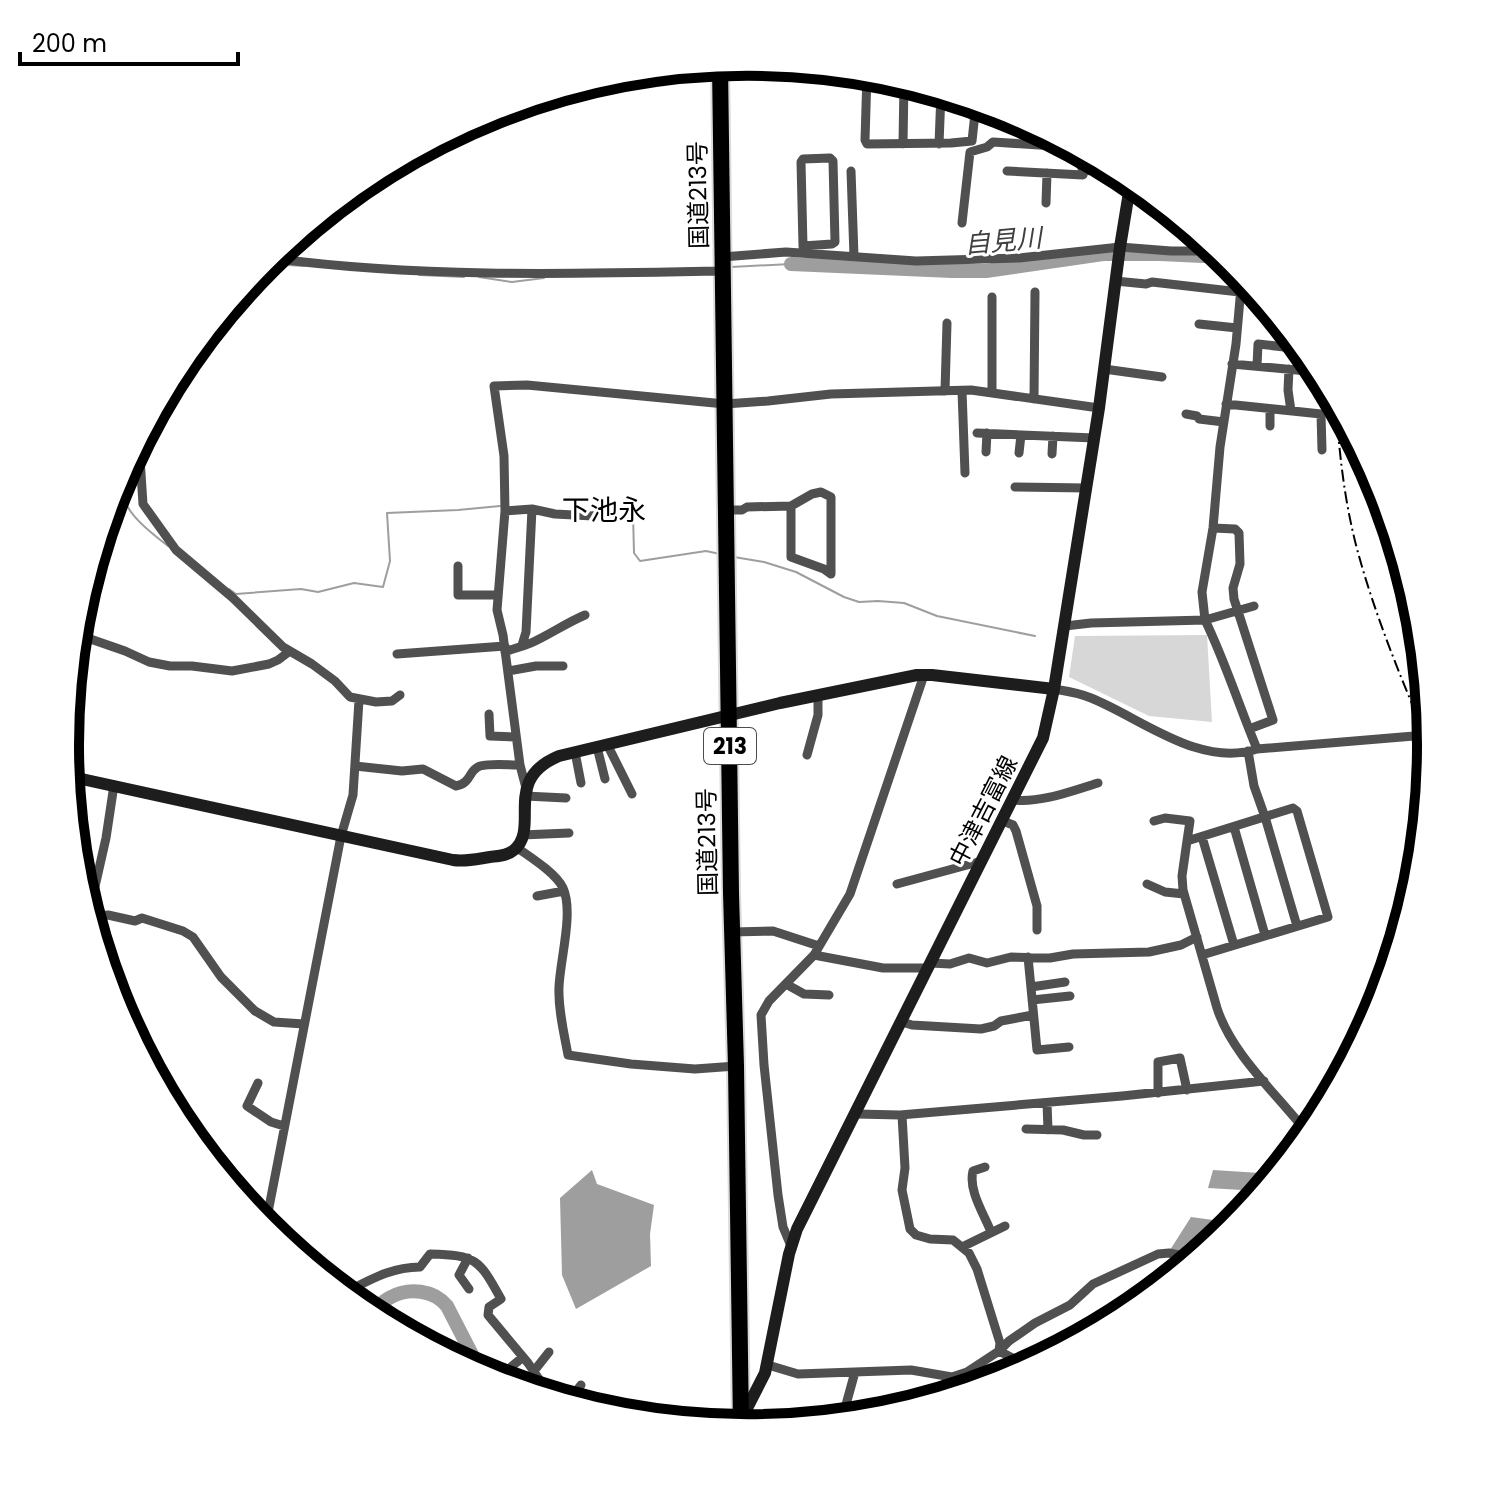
<svg xmlns="http://www.w3.org/2000/svg" width="1496" height="1490" font-family="Poppins,'Noto Sans JP',sans-serif">
<style>
.green{fill:#d7d7d7}
.water{fill:#9e9e9e}
.lines{fill:none;stroke-linecap:round;stroke-linejoin:round}
.stream{stroke:#9e9e9e;stroke-width:2}
.river{stroke:#9e9e9e;stroke-width:14}
.highway-casing{stroke:#dbdbdb;stroke-width:20}
.street{stroke:#505050;stroke-width:9}
.secondary{stroke:#1d1d1d;stroke-width:12}
.highway{stroke:#000;stroke-width:16}
.rail{stroke:#000;stroke-width:2;stroke-dasharray:12 4 2 4;stroke-linecap:butt}
.labels{text-anchor:middle;dominant-baseline:central;stroke-width:6;stroke-linejoin:round;paint-order:stroke}
.shield{fill:#fff;stroke:#4c4c4c;stroke-width:2}
.shield-label{font-size:22px;font-weight:bold;fill:#000}
.street-label{font-size:24px;fill:#000;stroke:#fff}
.water-label{font-size:26px;font-style:italic;fill:#3f3f3f;stroke:#fff}
.quarter-label{font-size:28px;fill:#000;stroke:#fff}
.rim{fill:none;stroke:#000;stroke-width:10}
</style>
<rect width="100%" height="100%" fill="#fff"/>
<!-- green -->
<path class="green" d="M1207 635 1212 722 1149 716 1069 677 1075 636Z"/>
<!-- water -->
<path class="water" d="M592 1170 597 1184 654 1205 650 1234 651 1266 576 1309 562 1275 560 1198Z
M1213 1170 1275 1174 1254 1200 1242 1197V1190L1208 1188Z
M1191 1217 1235 1223 1198 1255 1170 1250Z"/>
<g class="lines">
<!-- stream -->
<path class="stream" d="M287 265 305 266
M731 267 791 264
M419 275 464 277
M479 277 512 282 544 278
M119 479C120 510 146 529 168 546
M593 512 630 509 633 513 634 553 640 561 706 551 720 554
M734 557 764 562 796 572 844 597 859 602 878 601 904 603 937 616 1035 636
M229 589 236 594 301 589 318 592 354 583 383 587 390 561 387 513 458 510 500 506"/>
<!-- river -->
<path class="river" d="M791 264 952 271H986L1103 254H1160L1203 256 1219 252
M369 1313C376 1308 383 1301 391 1297 409 1287 434 1290 447 1306L482 1374"/>
<!-- highway casing -->
<g class="highway-casing">
<path id="highway" d="M720 65 731 893 736 1066 741 1427"/>
</g>
<!-- street -->
<path class="street" d="M867 74 865 140 867 144 951 143 972 141 976 104
M903 144 904 82
M939 144 941 93
M1031 144 1034 127
M1075 149 1083 171 1113 169
M851 171 854 256
M1007 171 1083 175V171
M1046 203 1047 173
M962 223 970 152 987 147 993 142 1070 147
M803 246 832 244 835 242 833 161 830 158 803 159 801 162 803 246 804 253
M722 257 786 252 916 261 1019 258 1120 247 1171 251H1217
M271 258C420 278 572 274 723 271
M1115 281 1146 284 1152 282 1257 294
M992 297V393
M1199 324 1237 328
M1232 364 1317 372V368
M1257 366 1258 344 1302 349
M1104 369 1162 377
M1289 369 1288 390 1291 411
M945 391 947 323
M962 391 965 473
M1034 399 1035 292
M1226 404 1321 414 1322 450
M1270 409V426
M1186 414 1197 416 1199 419 1224 422
M977 433 1094 438
M139 443 143 504 176 550 233 598 283 647 312 664 335 681 350 697 376 702 392 701 400 695
M986 452 987 433
M1019 453 1021 435
M1052 454 1053 436
M1015 487 1087 488
M532 509 555 514 593 516
M726 510H742L747 507 791 506 812 494 821 492 831 497V574L824 569 791 557V506
M505 511 532 509 526 632 522 645
M1213 528 1235 529 1239 533 1240 564 1233 588 1234 599 1273 720 1249 729
M458 566V595H498
M1254 606 1205 620C1225 661 1239 706 1257 749
M1065 626 1091 623 1205 620 1202 592 1213 528 1220 447 1236 344 1242 276
M76 634 125 651 149 662 170 666H192L232 671 269 664 278 660 290 651
M505 652C514 648 522 647 531 643 549 635 566 623 585 615
M397 654 505 646
M508 671 536 666H563
M1054 689C1067 691 1079 693 1091 698 1141 718 1199 768 1257 749L1414 736 1431 741
M489 714 490 736 516 737
M607 744 632 794
M597 747 605 779
M1248 751 1254 786 1265 817 1297 926
M575 752 581 783
M807 755 818 715V695
M355 766 402 771 423 769 456 786C472 783 468 770 480 766 492 763 508 765 520 765
M526 788 520 765 503 635 497 610 505 511 504 456 494 386 527 385 725 404 768 401 831 394 971 390 1099 408
M525 796 566 798
M1013 800C1042 803 1071 791 1098 783
M1003 821 1013 825 1016 831 1037 906V930
M1154 821 1165 818 1190 821 1187 841
M1234 827 1265 935
M522 835 569 833
M1202 837 1234 945
M516 847C530 857 556 873 563 888 574 912 560 960 559 987 558 1009 564 1033 568 1055L631 1064 695 1069 736 1066
M897 884 982 861
M1147 884 1165 892 1184 894
M537 896 564 891
M89 913 106 838 114 785
M90 917 108 915 135 921 142 918 183 931 193 937 221 977 255 1011 274 1022 304 1024
M732 932 773 931 819 946
M814 955 883 968H929
M1202 955 1328 917 1297 811 1293 808 1187 841 1182 876 1183 890 1217 1008C1232 1055 1278 1095 1308 1134
M1028 957 1037 1050 1069 1047
M931 963 950 964 969 958 987 963 1011 957 1050 958 1073 954 1149 952 1181 945 1197 937
M786 984 804 994 829 995
M1031 987 1065 982
M1032 1000 1070 996
M902 1022 912 1025 981 1029 994 1026 1001 1021 1033 1015
M258 1083 247 1106 271 1122 284 1126
M1158 1093V1062L1180 1058 1187 1090
M1047 1103 1048 1130
M856 1114 900 1115 1122 1096 1264 1081
M1026 1129 1063 1130 1084 1135H1097
M199 1148 219 1164 216 1168
M985 1167 973 1171C968 1190 984 1214 991 1232
M249 1209 267 1215
M265 1228 341 836 353 795 359 700
M791 1246 783 1227 778 1195 764 1065 761 1015 769 1001 814 955 850 894 924 675
M962 1247 1005 1226
M468 1258 459 1275 469 1289
M306 1262 314 1265 318 1271
M344 1293C370 1280 391 1267 420 1267L430 1254C476 1255 479 1259 501 1299L489 1307 488 1315 528 1363 550 1395
M768 1365 798 1374 911 1370 952 1377 967 1372 999 1351 1000 1343 977 1269 969 1253 953 1240 930 1239 916 1235 910 1229 902 1190 905 1168 902 1115
M1028 1366 999 1351 1009 1341 1035 1323 1070 1305 1093 1284 1158 1254 1169 1253 1194 1258
M511 1367 523 1357
M534 1371 549 1352
M960 1391 961 1375
M569 1401 581 1385
M613 1401 620 1415
M842 1419 855 1372
M673 1421 675 1418"/>
<!-- secondary -->
<path class="secondary" d="M68 776 453 860C466 862 477 859 490 857 498 856 507 856 514 850 541 827 501 780 559 756L780 703 917 675H932L1054 689
M741 1420 765 1373 789 1254 797 1229 1043 738 1054 689 1099 408 1120 247 1131 180"/>
<!-- highway -->
<use href="#highway" class="highway"/>
<!-- rail -->
<path class="rail" d="M1336 404C1339 451 1344 498 1356 545 1374 614 1403 683 1431 749"/>
</g>
<g class="labels">
<!-- shield labels -->
<rect class="shield" x="704" y="728" width="52" height="36" rx="6"/>
<g class="shield-label">
<text x="730" y="746">213</text>
</g>
<!-- street labels -->
<g class="street-label">
<text transform="translate(698 195) rotate(-91)">国道213号</text>
<text transform="translate(983 811) rotate(-63)">中津吉富線</text>
<text transform="translate(707 842) rotate(-91)">国道213号</text>
</g>
<!-- water labels -->
<g class="water-label">
<text transform="translate(1003 241) rotate(-5)">自見川</text>
</g>
<!-- quarter labels -->
<g class="quarter-label">
<text x="604" y="510">下池永</text>
</g>
</g>
<!-- crop -->
<path d="M0 0H1496V1490H0ZM79 745a669 669 0 1 1 1338 0a669 669 0 1 1-1338 0Z" fill="#fff" fill-rule="evenodd"/>
<path class="rim" d="M79 745a669 669 0 1 1 1338 0a669 669 0 1 1-1338 0Z"/>
<!-- scale -->
<path d="M20 52v12h218v-12" fill="none" stroke="#000000" stroke-width="4"/>
<text x="32" y="52" font-size="24" fill="#000000" stroke="#ffffff" stroke-width="6" paint-order="stroke">200 m</text>
</svg>
